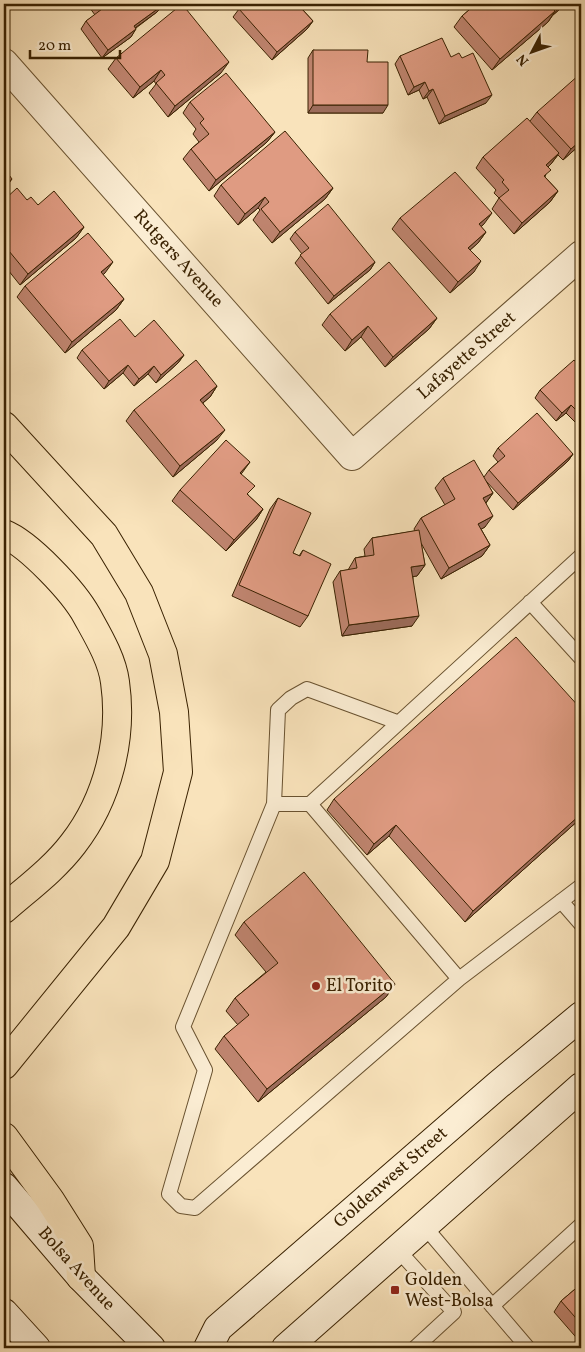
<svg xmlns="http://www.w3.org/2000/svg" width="585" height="1352" font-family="Vollkorn,serif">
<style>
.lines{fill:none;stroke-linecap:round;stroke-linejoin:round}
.service-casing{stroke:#695230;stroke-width:16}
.minor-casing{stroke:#695230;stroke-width:30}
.secondary-casing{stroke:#392101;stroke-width:30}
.motorway-casing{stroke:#392101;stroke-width:30}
.service{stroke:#fbedd3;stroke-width:14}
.minor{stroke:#fbedd3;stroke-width:28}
.secondary{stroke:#fbedd3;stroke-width:28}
.motorway{stroke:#f9e3bb;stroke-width:28}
.wall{fill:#c08570;stroke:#392101}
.shaded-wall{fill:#9c6c5b;stroke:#392101}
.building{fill:#df9b82;stroke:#392101}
.poi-dot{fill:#8f2418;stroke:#fbedd3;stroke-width:2}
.labels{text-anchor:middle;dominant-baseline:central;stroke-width:5;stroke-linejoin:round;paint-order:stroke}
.street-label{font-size:18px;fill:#392101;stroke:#fbedd3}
.poi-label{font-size:18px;fill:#392101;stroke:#fbedd3;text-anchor:start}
</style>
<rect width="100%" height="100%" fill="#f9e3bb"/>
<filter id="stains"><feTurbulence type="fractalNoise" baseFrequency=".004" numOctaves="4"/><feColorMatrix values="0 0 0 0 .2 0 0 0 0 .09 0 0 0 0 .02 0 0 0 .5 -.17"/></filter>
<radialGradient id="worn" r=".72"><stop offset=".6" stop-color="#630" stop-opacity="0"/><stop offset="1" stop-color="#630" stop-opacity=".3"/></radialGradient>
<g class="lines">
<!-- service casing -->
<g class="service-casing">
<path id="service" d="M530 602 581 658
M397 722 307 689 291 698 278 710 274 804 183 1027 205 1070 169 1194 181 1206 195 1208 459 979 581 886
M274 804H310L459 979
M310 804 581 556
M561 901 581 924
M425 1227 528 1348
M398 1250 454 1312 415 1348
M492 1306 581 1225"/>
</g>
<!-- minor casing -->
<g class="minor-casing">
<path id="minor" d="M4 63 352 456 581 255"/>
</g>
<!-- secondary casing -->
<g class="secondary-casing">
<path id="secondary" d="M4 1187 81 1277 151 1348
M4 1313 36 1348
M208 1348 218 1328 498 1085 581 1016
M286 1348 581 1087"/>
</g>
<!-- motorway casing -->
<g class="motorway-casing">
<path id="motorway" d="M4 426 104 535 139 593 163 654 174 712 178 772 155 861 116 927 4 1065
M4 534C29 544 74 592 87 616 98 636 112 659 115 682 123 738 108 799 73 844 54 869 28 888 4 909
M4 1137 50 1200 79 1246 81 1277"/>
</g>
<!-- service -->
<use href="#service" class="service"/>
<!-- minor -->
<use href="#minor" class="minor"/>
<!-- secondary -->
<use href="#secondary" class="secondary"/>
<!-- motorway -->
<use href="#motorway" class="motorway"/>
</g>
<!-- wall -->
<path class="wall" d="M87 4H162L163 5 157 12 136 28 131 37 102 58 81 29 86 21 95 15Z
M306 4 302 9 313 21 307 29 272 60 233 17 239 9Z
M476 4H566L553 15 548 22 492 70 454 27 462 16Z
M313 50 367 62 383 113H308V58Z
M400 56 451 57 486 103 439 124 427 97 423 99 419 90 408 95 395 64Z
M116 58 221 73 168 117 149 93 156 84 154 81 133 98 108 69Z
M190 102 275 132 267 142 209 191 183 159 191 149 199 142 193 134 196 129 183 113Z
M537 112 581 144 563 160 558 155 551 164 548 167 545 177 558 191 550 202 514 234 492 209 499 198 494 193 496 190 476 168 483 157 530 121Z
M221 185 333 188 325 199 272 243 253 220 260 210 258 208 238 225 214 196Z
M4 200H27L84 227 76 238 20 285 4 265Z
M400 218 484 224 481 227 486 232 478 243 470 250 474 272 450 293 392 229Z
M295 232 375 262 370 270 328 304 295 263 302 254 290 239Z
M105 273 103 275 124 299 116 310 65 353 17 297 25 286Z
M330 314 437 318 429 329 385 367 361 337 345 351 322 325Z
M135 337 184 355 178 363 156 383 148 374 134 386 123 373 104 389 77 358 82 350Z
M581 368V428L566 413 556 421 535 398 540 390Z
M217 386 210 397 203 403 217 440 173 477 126 421 134 410Z
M498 448 573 454 568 461 513 510 485 480 493 493 486 503 485 527 481 529 490 545 482 556 441 579 421 543 425 565 417 576H413L412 626 342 636 333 582 340 571 348 570 355 558 365 556 364 549 372 538 415 531 414 529 421 518 445 505 435 488 443 478 484 477 489 470 498 462 493 456Z
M241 474 248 495 263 509 256 520 226 551 172 501 180 490Z
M278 498 293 553 299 556 303 550 308 616 300 627 232 596 270 509Z
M334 799 581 818 465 922 389 836 367 855 327 810Z
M244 922 395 984 386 997 258 1102 215 1049 224 1036 238 1025 226 1011 235 998 266 972 235 935Z
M581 1284V1343L554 1312 561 1301Z"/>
<!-- shaded-wall -->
<path class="shaded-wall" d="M562 4H566L553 15Z
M163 5 157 12 128 33 134 26Z
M555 11 548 22 492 70 500 59Z
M313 21 307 29 272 60 277 52Z
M136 29 131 37 102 58 108 50Z
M229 62 221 73 168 117 175 106Z
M161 70 154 81 133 98 140 87Z
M425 82 419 90 408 95 414 87Z
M433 89 427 97 423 99 429 91Z
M492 95 486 103 439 124 445 116Z
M313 105H388L383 113H308Z
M275 132 267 142 209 191 216 180Z
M581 140V144L563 160 571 149Z
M559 153 551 164 539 176 546 165Z
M12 179 5 189 4 190V186Z
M333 188 325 199 272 243 280 232Z
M558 191 550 202 514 234 522 223Z
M265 197 258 208 238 225 245 214Z
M492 213 484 224 471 235 479 224Z
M84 227 76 238 20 285 28 274Z
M486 232 478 243 461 258 468 248Z
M481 261 474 272 450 293 458 282Z
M113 262 105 273 93 283 101 272Z
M375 262 370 270 328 304 334 296Z
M124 299 116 310 65 353 72 342Z
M437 318 429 329 385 367 393 357Z
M368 326 361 337 345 351 352 340Z
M184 355 178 363 156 383 161 375Z
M128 365 123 373 104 389 109 381Z
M154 366 148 374 134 386 139 379Z
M217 386 210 397 193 411 200 400Z
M571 405 566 413 556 421 562 413Z
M225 430 217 440 173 477 180 466Z
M573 454 568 461 513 510 518 503Z
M250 462 242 473 232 484 240 473Z
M493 493 485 504 483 498Z
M263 509 256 520 226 551 234 540Z
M493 516 485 527 471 535 478 524Z
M490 545 482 556 441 579 449 568Z
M425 565 417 576 404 578 411 567Z
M419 616 412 626 342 636 349 625Z
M581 814V818L465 922 473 911Z
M396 825 389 836 367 855 374 844Z
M395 984 386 997 258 1102 267 1089Z"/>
<!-- building -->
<path class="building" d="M98 4H162L163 5 134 26 136 29 108 50 86 21 102 9Z
M182 4 229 62 175 106 156 83 165 75 161 70 140 87 116 58Z
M245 4H306L301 8 313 21 277 52 239 9Z
M476 4H549L555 11 500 59 462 16Z
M442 38 451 57 459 53 462 58 473 53 492 95 445 116 433 89 429 91 425 82 414 87 400 56Z
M313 50H368L367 62H388V105H313Z
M226 73 275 132 216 180 191 149 209 134 200 123 204 119 190 102Z
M580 74 581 76V140L571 149 537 112Z
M527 118 559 153 546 165 551 170 544 176 558 191 522 223 499 198 509 190 502 182 504 180 483 157Z
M285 131 333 188 280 232 261 209 269 202 265 197 245 214 221 185Z
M4 168 12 179 4 186Z
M455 172 492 213 479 224 486 232 468 248 481 261 458 282 400 218Z
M17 188 27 200 31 197 38 205 54 191 84 227 28 274 4 245V200Z
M328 204 375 262 334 296 300 255 309 248 295 232Z
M88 233 113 262 101 272 124 299 72 342 25 286Z
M389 262 437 318 393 357 368 326 352 340 330 314Z
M120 319 135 337 154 320 184 355 161 375 154 366 139 379 128 365 109 381 82 350Z
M196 360 217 386 200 400 225 430 180 466 134 410Z
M574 360 581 368V415L571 405 562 413 540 390Z
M537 413 573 454 518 503 489 470 505 456 498 448Z
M226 440 250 462 240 473 255 486 247 494 263 509 234 540 180 490Z
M474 460 493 493 483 498 493 516 478 524 490 545 449 568 421 518 455 499 443 478Z
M278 498 311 513 293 553 300 556 303 550 331 564 308 616 239 585Z
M419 530 425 565 411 567 419 616 349 625 340 571 357 568 355 558 374 555 372 538Z
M516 637 581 709V814L473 911 396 825 374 844 334 799Z
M304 872 395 984 267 1089 224 1036 249 1015 235 998 278 963 244 922Z
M581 1284V1324L561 1301Z"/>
<!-- markers -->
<g class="poi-dot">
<circle cx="316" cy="986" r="5"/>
<rect x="390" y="1285" width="10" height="10" rx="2.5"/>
</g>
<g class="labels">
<!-- street labels -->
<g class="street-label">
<text transform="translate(178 259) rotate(48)">Rutgers Avenue</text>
<text transform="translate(467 356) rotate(-41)">Lafayette Street</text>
<text transform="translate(391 1178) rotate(-41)">Goldenwest Street</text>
<text transform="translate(76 1269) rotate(48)">Bolsa Avenue</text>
</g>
<!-- poi labels -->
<g class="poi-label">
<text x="326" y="986">El Torito</text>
<text x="405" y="1280">Golden<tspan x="405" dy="21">West-Bolsa</tspan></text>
</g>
</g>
<!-- margin -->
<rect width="585" height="1352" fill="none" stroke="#f9e3bb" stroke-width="20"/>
<rect x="5" y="5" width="575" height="1342" fill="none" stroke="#392101" stroke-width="2.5"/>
<rect x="10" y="10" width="565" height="1332" fill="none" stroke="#392101"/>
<!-- north arrow -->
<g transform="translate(532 52) rotate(229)" stroke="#fbedd3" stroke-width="4" paint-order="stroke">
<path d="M0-4L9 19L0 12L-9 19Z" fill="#392101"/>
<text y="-8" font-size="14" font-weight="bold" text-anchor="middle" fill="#392101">N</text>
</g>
<!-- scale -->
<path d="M30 50v8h90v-8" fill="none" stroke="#392101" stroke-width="2.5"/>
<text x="38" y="50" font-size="15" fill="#392101" stroke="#fbedd3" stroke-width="4" paint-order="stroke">20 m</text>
<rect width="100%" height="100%" filter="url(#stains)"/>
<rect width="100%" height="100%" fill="url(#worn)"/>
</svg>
